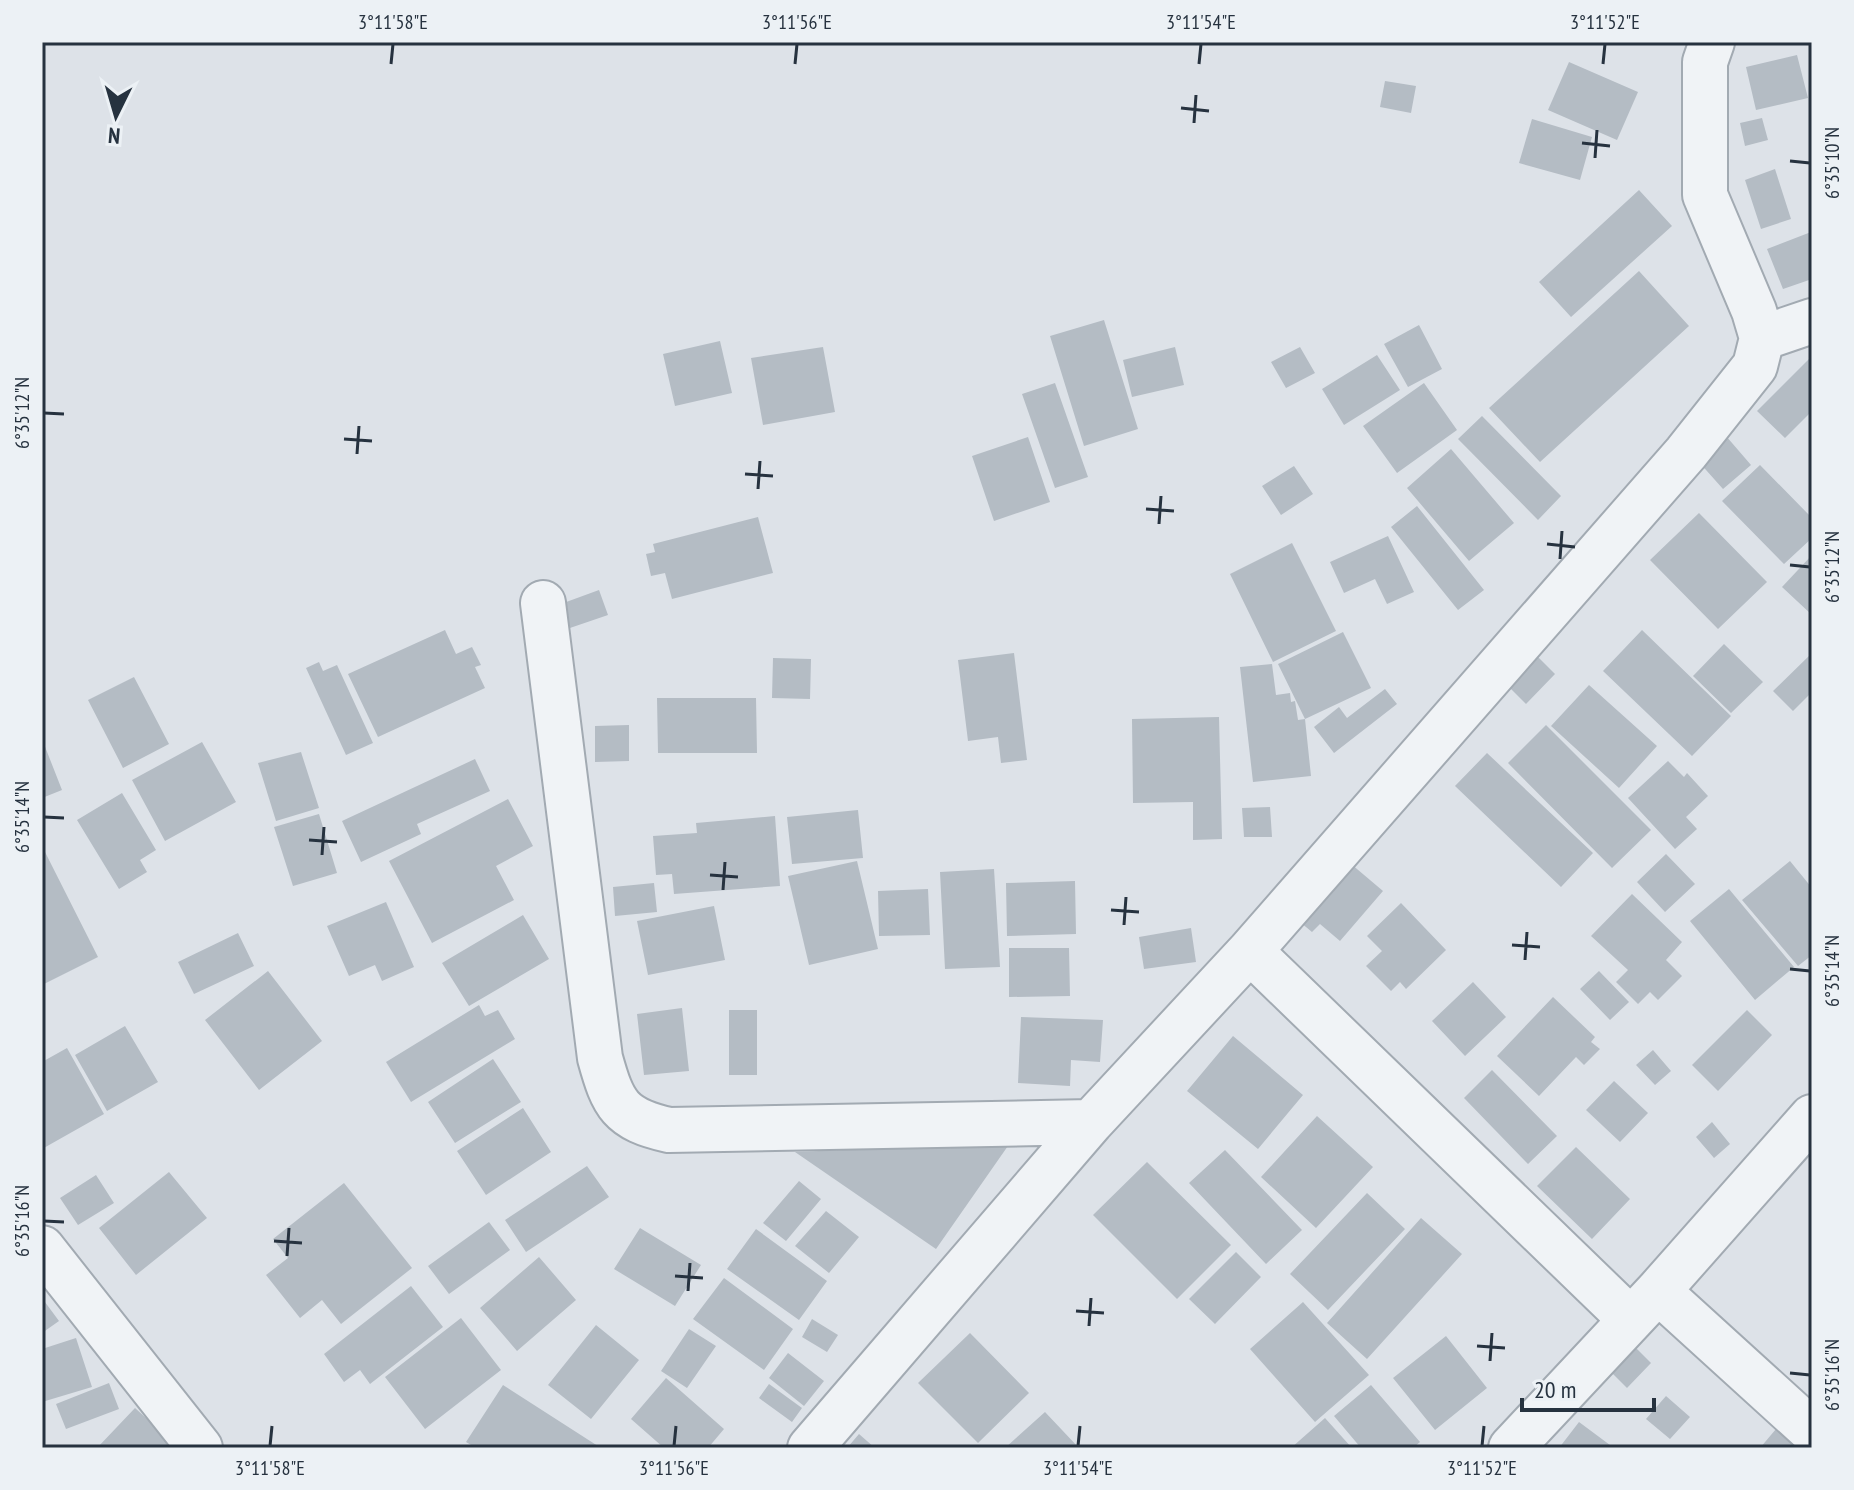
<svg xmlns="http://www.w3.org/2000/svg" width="1854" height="1490" font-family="'PT Sans Narrow',sans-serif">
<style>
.building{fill:#b4bcc4}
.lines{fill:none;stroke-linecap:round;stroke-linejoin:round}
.street-casing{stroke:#a2aab2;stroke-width:48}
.street{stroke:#f0f3f6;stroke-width:44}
.ticks{fill:none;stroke:#26323f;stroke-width:3}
.neatline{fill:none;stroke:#26323f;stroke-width:3}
.ticks-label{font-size:20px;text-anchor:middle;fill:#26323f}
</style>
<rect width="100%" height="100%" fill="#dde2e8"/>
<!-- building -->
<path class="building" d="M1797 55 1808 98 1756 110 1746 67Z
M1569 62 1638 92 1617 140 1548 110Z
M1385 81 1416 86 1411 113 1380 107Z
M1762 118 1768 140 1745 146 1740 123Z
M1532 119 1592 137 1580 180 1519 163Z
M1775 169 1791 219 1761 229 1745 180Z
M1639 190 1672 226 1571 317 1539 282Z
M1811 232 1812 279 1783 289 1767 249Z
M1639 271 1689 326 1540 462 1489 408Z
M1104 320 1138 429 1084 446 1050 336Z
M1419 325 1442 369 1408 387 1384 344Z
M720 341 732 393 675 406 663 354Z
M823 347 835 412 763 425 751 358Z
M1175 347 1184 385 1132 397 1123 360Z
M1300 347 1315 373 1286 388 1271 362Z
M1377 355 1400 390 1344 425 1322 389Z
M1812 356V411L1785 438 1757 411Z
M1055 383 1088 477 1055 488 1022 394Z
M1424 383 1457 430 1397 473 1363 426Z
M1482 416 1561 496 1538 520 1458 439Z
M1726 436 1751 465 1723 489 1698 461Z
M1028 437 1050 502 994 521 972 456Z
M1451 449 1514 523 1469 561 1407 488Z
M1760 465 1812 518V538L1784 564 1722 501Z
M1294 466 1313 494 1281 515 1262 486Z
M1417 506 1484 590 1458 610 1391 527Z
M1699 513 1767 582 1718 629 1650 560Z
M758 517 773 573 672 599 665 573 651 576 646 554 655 552 653 544Z
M1388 536 1414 592 1387 604 1375 579 1344 593 1330 562Z
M1292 543 1336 631 1273 662 1230 574Z
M1812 555V615L1782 587Z
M599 590 608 615 567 629 558 605Z
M445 630 456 654 472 647 481 665 475 667 485 688 378 737 348 674Z
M1642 630 1731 716 1692 756 1603 671Z
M1343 632 1371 688 1305 719 1311 776 1253 782 1240 667 1272 664 1276 695 1290 693 1291 702 1295 701 1298 720 1305 719 1278 664Z
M1724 644 1763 682 1731 713 1693 676Z
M1531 650 1555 674 1526 704 1502 680Z
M1014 653 1027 760 1001 763 998 737 968 741 958 660Z
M1812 653V692L1793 711 1773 691Z
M773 658 811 659 810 699 772 698Z
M319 662 323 671 337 665 373 743 346 755 306 668Z
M134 677 169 744 123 768 88 700Z
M1589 685 1657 746 1619 788 1551 726Z
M1385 689 1397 704 1334 753 1314 727 1339 707 1347 718Z
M657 698H756L757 753H658Z
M1219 717 1222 839 1193 840V802L1133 803 1132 719Z
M629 725V761L595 762V726Z
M1546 725 1651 830 1612 868 1508 763Z
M42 739 62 790 42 798Z
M202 742 236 802 165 841 132 780Z
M301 752 319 808 276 821 258 763Z
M1487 753 1593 853 1561 887 1455 786Z
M475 759 490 791 417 824 421 834 361 862 342 821Z
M1668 761 1684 777 1687 773 1708 796 1686 817 1697 829 1675 849 1628 798Z
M122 793 156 850 140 860 147 872 119 889 77 820Z
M508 799 533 846 496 866 514 900 432 943 389 861Z
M1270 807 1272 837H1244L1242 808Z
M858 810 863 858 792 864 787 817Z
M319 814 337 873 293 886 274 827Z
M775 816 780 886 674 894 672 874 656 875 653 836 697 833 696 823Z
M45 852 98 957 42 985V854Z
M1666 854 1695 884 1665 912 1637 882Z
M1344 858 1383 891 1340 941 1320 924 1312 932 1294 917Z
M857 861 878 949 809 965 788 876Z
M1790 861 1812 888V955L1798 966 1742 900Z
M994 869 1000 967 945 969 940 872Z
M1075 881 1076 934 1007 936 1006 883Z
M654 883 657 912 615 916 613 887Z
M928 889 930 935 879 936 878 891Z
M1729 889 1794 967 1755 1000 1690 921Z
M1632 894 1682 942 1666 960 1682 976 1658 1000 1650 992 1638 1004 1616 982 1628 970 1591 936Z
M386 902 414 967 382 981 375 965 349 976 327 926Z
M1401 903 1446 950 1406 989 1400 982 1391 991 1366 966 1382 951 1367 936Z
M714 906 725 960 648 975 637 921Z
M523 915 549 959 469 1006 442 963Z
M1191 928 1196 962 1144 969 1139 937Z
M238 933 254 966 194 994 178 962Z
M1009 948H1069L1070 996 1009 997Z
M268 971 322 1041 259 1090 205 1020Z
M1599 971 1629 1002 1610 1020 1580 989Z
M1473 982 1506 1017 1465 1056 1432 1021Z
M1553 997 1595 1037 1591 1042 1600 1049 1584 1065 1576 1057 1539 1096 1497 1056Z
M479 1005 485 1016 498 1010 515 1039 411 1102 386 1062Z
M682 1008 689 1071 644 1075 637 1014Z
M729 1010H757V1075H729Z
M1747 1010 1772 1035 1718 1091 1692 1065Z
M1021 1017 1103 1020 1100 1062 1071 1060 1070 1086 1018 1083Z
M125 1026 158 1082 107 1111 75 1055Z
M1233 1036 1303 1095 1258 1149 1187 1091Z
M67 1048 104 1114 42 1149V1062Z
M1653 1050 1671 1071 1655 1085 1636 1065Z
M493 1059 521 1102 455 1143 428 1102Z
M1492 1070 1557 1136 1528 1164 1464 1098Z
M1614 1081 1648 1113 1620 1142 1586 1110Z
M523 1108 551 1152 486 1195 457 1151Z
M1317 1116 1373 1167 1316 1228 1261 1177Z
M1712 1122 1730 1144 1714 1158 1696 1137Z
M1010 1143 936 1249 795 1152Z
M1576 1147 1630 1199 1592 1239 1537 1186Z
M1225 1150 1302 1230 1266 1264 1189 1183Z
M1147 1162 1231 1245 1177 1299 1093 1215Z
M587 1166 609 1197 526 1252 505 1220Z
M169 1172 207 1218 136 1275 99 1228Z
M96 1175 114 1203 78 1225 60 1198Z
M799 1181 821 1199 786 1241 763 1223Z
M344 1183 412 1268 341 1324 322 1300 300 1318 266 1275 288 1258 273 1239Z
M1367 1193 1405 1229 1328 1310 1290 1274Z
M826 1211 859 1237 829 1273 795 1246Z
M1421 1218 1462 1254 1367 1359 1327 1323Z
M489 1222 510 1250 449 1294 428 1266Z
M640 1228 701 1265 675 1306 614 1269Z
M756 1229 827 1281 799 1320 727 1269Z
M1236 1252 1261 1277 1215 1324 1189 1299Z
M539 1257 576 1300 517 1351 480 1308Z
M724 1278 793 1329 764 1370 693 1319Z
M411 1286 443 1327 370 1384 360 1370 344 1382 324 1354Z
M42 1298 59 1321 42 1333Z
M1303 1302 1369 1375 1315 1422 1250 1349Z
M461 1318 501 1370 425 1429 385 1377Z
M812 1319 838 1335 827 1352 802 1337Z
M596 1325 639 1360 591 1419 548 1385Z
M689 1329 716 1346 687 1388 661 1371Z
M970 1333 1029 1393 978 1443 918 1383Z
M1446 1336 1487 1388 1435 1430 1393 1378Z
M76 1338 92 1387 42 1402V1349Z
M1635 1347 1651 1363 1627 1388 1611 1372Z
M788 1353 824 1381 804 1406 769 1378Z
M666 1378 724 1429 708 1448H664L631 1419Z
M109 1383 119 1409 66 1429 56 1404Z
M769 1384 802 1408 792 1422 759 1398Z
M503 1385 601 1448H476L466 1442Z
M1371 1385 1420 1442 1413 1448H1361L1334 1416Z
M1666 1396 1690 1417 1670 1439 1646 1419Z
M135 1408 175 1444 171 1448H97Z
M1045 1412 1079 1448H1005Z
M1325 1418 1352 1448H1291Z
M1579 1422 1614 1448H1559Z
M1776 1429 1799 1448H1760Z
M859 1434 875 1448H847Z"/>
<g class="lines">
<!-- street casing -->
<g class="street-casing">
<path id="street" d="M1762 338 1812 321
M543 603 600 1058C613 1105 620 1119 669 1130L1091 1122
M1250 951 1630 1319
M42 1248 200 1448
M1658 1291 1812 1431
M810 1448 1091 1122 1250 951 1686 453 1755 366 1762 338 1754 311 1705 195V62L1712 42
M1511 1448 1658 1291 1812 1117"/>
</g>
<!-- street -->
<use href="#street" class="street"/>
</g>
<!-- ticks -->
<path class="ticks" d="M391 64 393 44M795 64 797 44M1199 64 1201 44M1603 64 1605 44M1181 108 1209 111M1194 123 1196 95M1582 143 1610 146M1595 158 1597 130M1790 161 1810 163M44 413 64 414M344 439 372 441M357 454 359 426M745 474 773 476M758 489 760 461M1146 509 1174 511M1159 524 1161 496M1547 544 1575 547M1560 559 1562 531M1790 565 1810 567M44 817 64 818M309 840 337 842M322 855 324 827M710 875 738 877M723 890 725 862M1111 910 1139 912M1124 925 1126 897M1512 945 1540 947M1525 960 1527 932M1790 969 1810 971M44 1221 64 1222M274 1241 302 1243M287 1256 289 1228M675 1276 703 1278M688 1291 690 1263M1076 1311 1104 1313M1089 1326 1091 1298M1477 1346 1505 1348M1490 1361 1492 1333M1790 1373 1810 1375M270 1446 272 1426M674 1446 676 1426M1078 1446 1080 1426M1482 1446 1484 1426"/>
<!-- border -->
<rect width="1854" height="1490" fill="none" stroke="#ecf1f5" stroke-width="88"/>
<!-- north arrow -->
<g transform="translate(116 116) rotate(185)" stroke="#ecf1f5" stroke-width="6" paint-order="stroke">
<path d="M0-6L14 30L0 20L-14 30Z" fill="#26323f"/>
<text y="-12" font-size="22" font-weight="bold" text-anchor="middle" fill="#26323f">N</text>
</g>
<!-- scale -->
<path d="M1522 1398v12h132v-12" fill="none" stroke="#26323f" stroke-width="4"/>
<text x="1534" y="1398" font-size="24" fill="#26323f" stroke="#ecf1f5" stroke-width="6" paint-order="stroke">20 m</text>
<rect x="44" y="44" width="1766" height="1402" class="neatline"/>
<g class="ticks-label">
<text x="393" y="29">3°11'58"E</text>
<text x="797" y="29">3°11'56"E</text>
<text x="1201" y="29">3°11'54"E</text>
<text x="1605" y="29">3°11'52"E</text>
<text transform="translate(1832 163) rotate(-90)" y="7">6°35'10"N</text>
<text transform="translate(22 413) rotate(-90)" y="7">6°35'12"N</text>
<text transform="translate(1832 567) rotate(-90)" y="7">6°35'12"N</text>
<text transform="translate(22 817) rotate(-90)" y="7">6°35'14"N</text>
<text transform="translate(1832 971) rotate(-90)" y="7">6°35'14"N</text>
<text transform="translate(22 1221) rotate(-90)" y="7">6°35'16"N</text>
<text transform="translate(1832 1375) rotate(-90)" y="7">6°35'16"N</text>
<text x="270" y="1475">3°11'58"E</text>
<text x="674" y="1475">3°11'56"E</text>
<text x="1078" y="1475">3°11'54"E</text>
<text x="1482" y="1475">3°11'52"E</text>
</g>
</svg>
